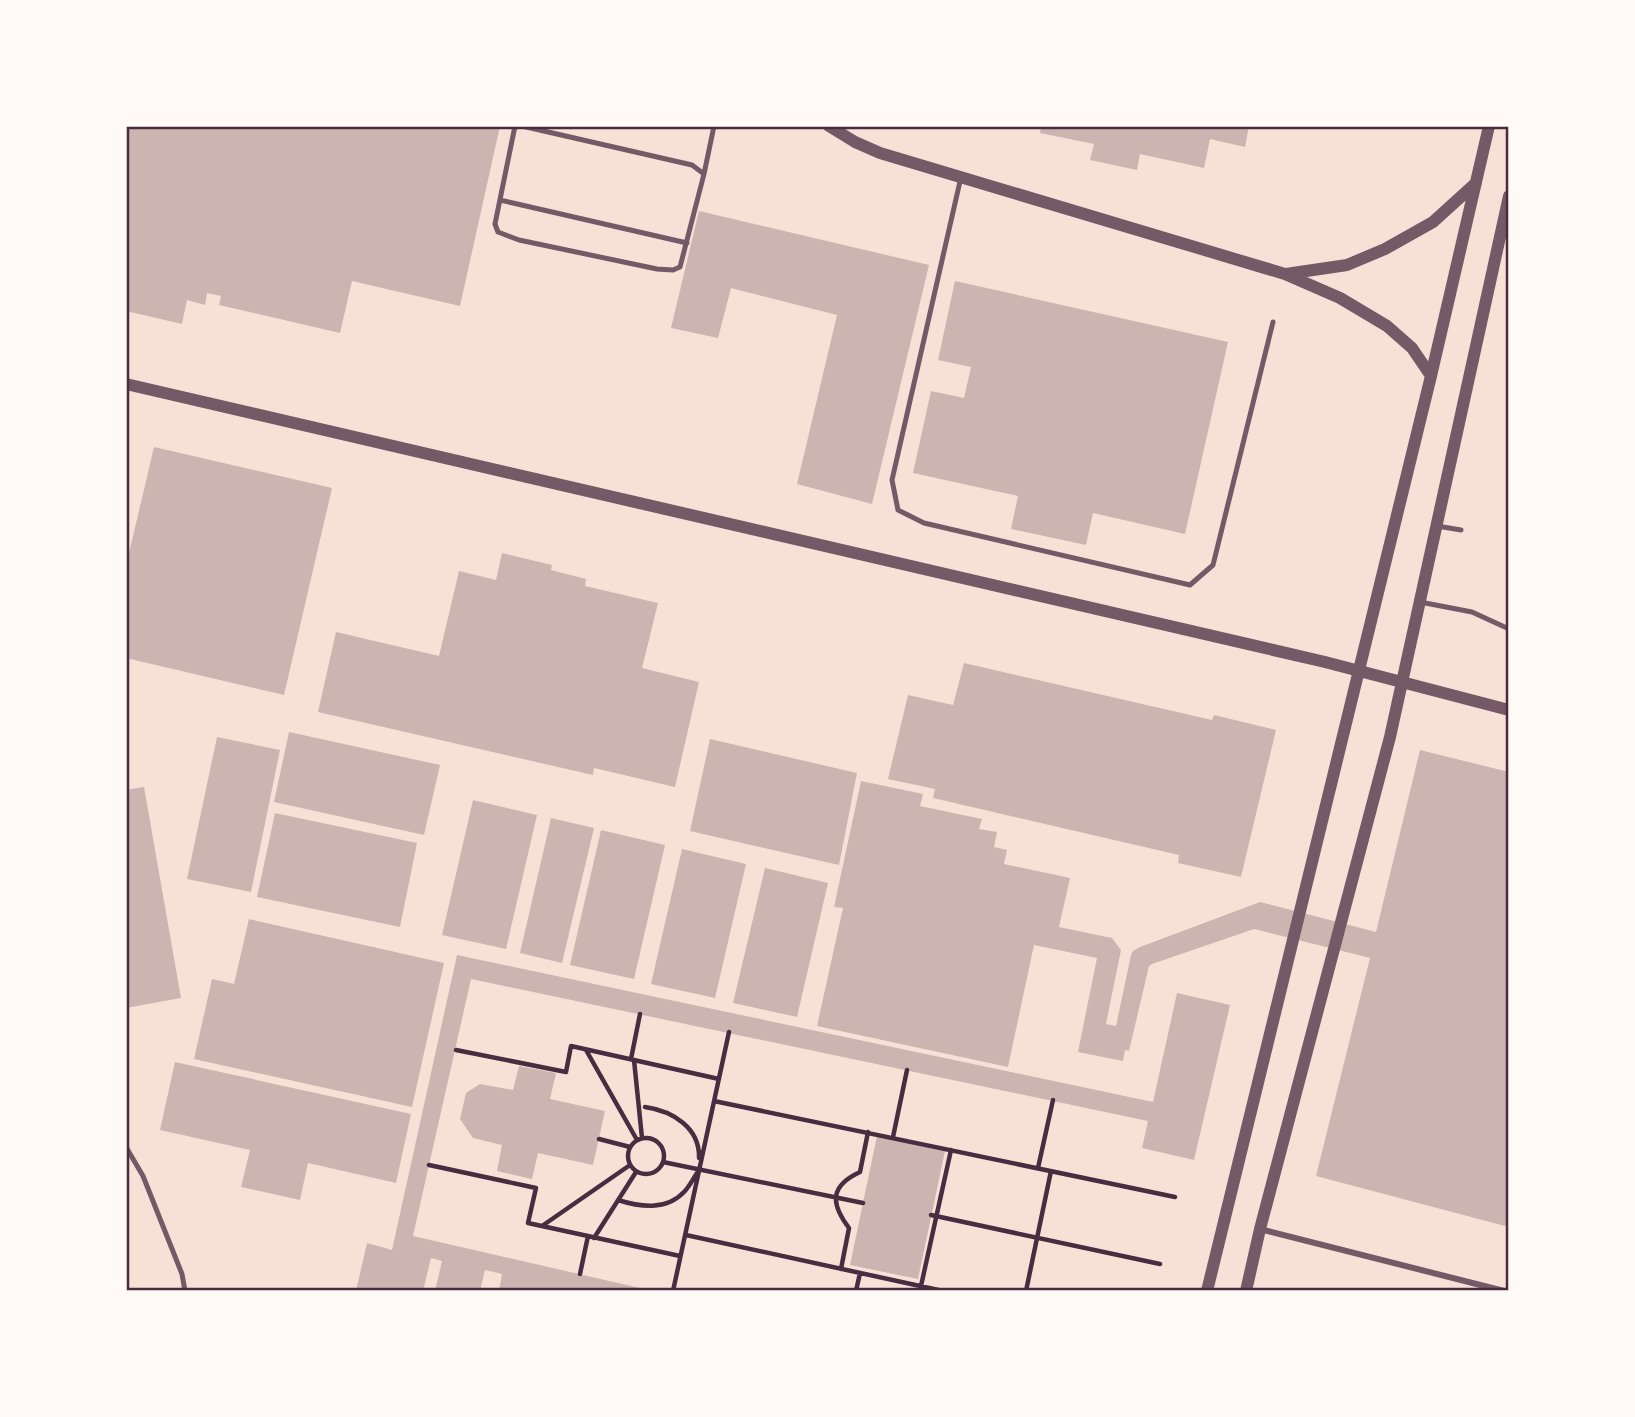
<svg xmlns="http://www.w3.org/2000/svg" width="1635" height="1417" font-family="Jost,sans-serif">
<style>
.building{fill:#ccb4b1}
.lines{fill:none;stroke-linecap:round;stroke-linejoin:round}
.path{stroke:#4a2c40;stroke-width:4.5}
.service{stroke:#755966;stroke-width:5}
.pedestrian{stroke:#755966;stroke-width:6}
.tertiary{stroke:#755966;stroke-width:12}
.neatline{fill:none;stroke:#4a2c40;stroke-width:2.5}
</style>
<rect width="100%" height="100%" fill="#f7e1d7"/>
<!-- building -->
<path class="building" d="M126 126H500L460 306 352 281 340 333 219 305 221 296 207 293 205 305 187 300 182 324 126 311Z
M1041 126H1249L1245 147 1210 139 1204 168 1140 154 1137 170 1090 160 1094 144 1040 133Z
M699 211 929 265 872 504 797 484 837 315 731 288 718 338 671 328Z
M955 281 1228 342 1185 534 1093 513 1086 545 1011 529 1018 496 913 473 931 391 964 398 971 367 938 360Z
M154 447 332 488 284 695 126 658V566Z
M502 553 552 565 551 570 586 579 585 586 658 603 642 668 699 682 675 787 594 768 593 775 318 712 336 632 439 656 459 571 496 580Z
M964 663 1212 720 1214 715 1276 730 1241 877 1178 863 1179 855 933 798 935 789 888 779 908 695 953 705Z
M289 732 440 765 424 835 274 802Z
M217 737 280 750 251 892 187 879Z
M710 739 857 773 839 865 690 831Z
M1420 750 1509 772V1227L1316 1176 1370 958 1254 929 1152 964 1149 966 1129 1051 1125 1050 1123 1061 1078 1052 1097 958 1034 945 1008 1067 817 1026 843 908 834 907 861 781 923 794 920 806 982 819 979 829 997 832 994 847 1007 850 1004 864 1070 878 1059 927 1112 938 1121 950 1106 1024 1116 1026 1131 955 1133 951 1140 947 1260 902 1376 932Z
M144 787 181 998 126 1008V790Z
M473 800 537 815 506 949 442 935Z
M275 813 417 843 400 927 257 897Z
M551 818 594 828 562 963 520 953Z
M601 830 665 845 634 979 570 965Z
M682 849 746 864 715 998 651 984Z
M765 868 828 883 797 1017 733 1003Z
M249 919 444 963 412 1107 194 1059 212 979 234 984Z
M457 955 1153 1102 1177 993 1230 1005 1194 1160 1142 1148 1148 1121 471 979 413 1236 653 1291H499L502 1274 485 1270 480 1291H435L442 1261 431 1258 423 1291H356L367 1243 392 1250Z
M175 1062 411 1114 396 1183 308 1163 300 1200 241 1187 250 1150 160 1130Z
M519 1066 556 1073 550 1099 605 1111 593 1165 538 1153 532 1179 497 1171 502 1145 473 1138 460 1119 466 1093 480 1084 513 1090Z
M877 1136 945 1151 918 1279 850 1265Z"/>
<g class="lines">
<!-- path -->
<path class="path" d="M456 1050 566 1072 571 1046 719 1079
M586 1050 637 1140
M631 1059 640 1014
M634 1060 642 1138
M714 1101 1175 1197
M645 1107C673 1111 700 1128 699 1158
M893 1137 907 1070
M628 1156a18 18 0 1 1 36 0a18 18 0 1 1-36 0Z
M599 1139 630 1147
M663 1162 863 1203
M429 1165 536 1188 528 1223 680 1256
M1038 1168 1053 1100
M618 1200C640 1207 666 1211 684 1192 689 1187 693 1179 697 1173
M931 1215 1160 1264
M542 1226 630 1165
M686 1235 943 1291
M594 1238 636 1172
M841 1269 849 1228C830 1203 830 1186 860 1172L868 1132
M580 1274 588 1236
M921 1286 951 1150
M673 1291 729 1032
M856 1291 860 1273
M1026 1291 1051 1171"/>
<!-- service -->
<path class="service" d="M515 126 495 224 498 232 519 240 657 269 673 270 680 267 704 174 692 165 522 126
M704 174 714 126
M961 177 892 480 898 510 924 523 1190 585 1213 565 1273 322
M500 200 687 243
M1437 526 1461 530
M1420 602 1472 612 1509 629
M126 1147 143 1176 182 1274 185 1291"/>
<!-- pedestrian -->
<path class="pedestrian" d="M1260 1229 1504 1291"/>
<!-- tertiary -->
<path class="tertiary" d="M829 126 855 142 880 153 1285 274 1340 298 1387 326 1412 348 1431 376
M1286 274 1347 265 1385 249 1433 222 1476 183
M126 384 1325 662 1509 710
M1207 1291 1431 376 1489 126
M1246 1291 1260 1229 1390 737 1509 196"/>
</g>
<!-- border -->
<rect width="1635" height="1417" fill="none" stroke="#fffaf5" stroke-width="256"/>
<rect x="128" y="128" width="1379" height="1161" class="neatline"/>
</svg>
